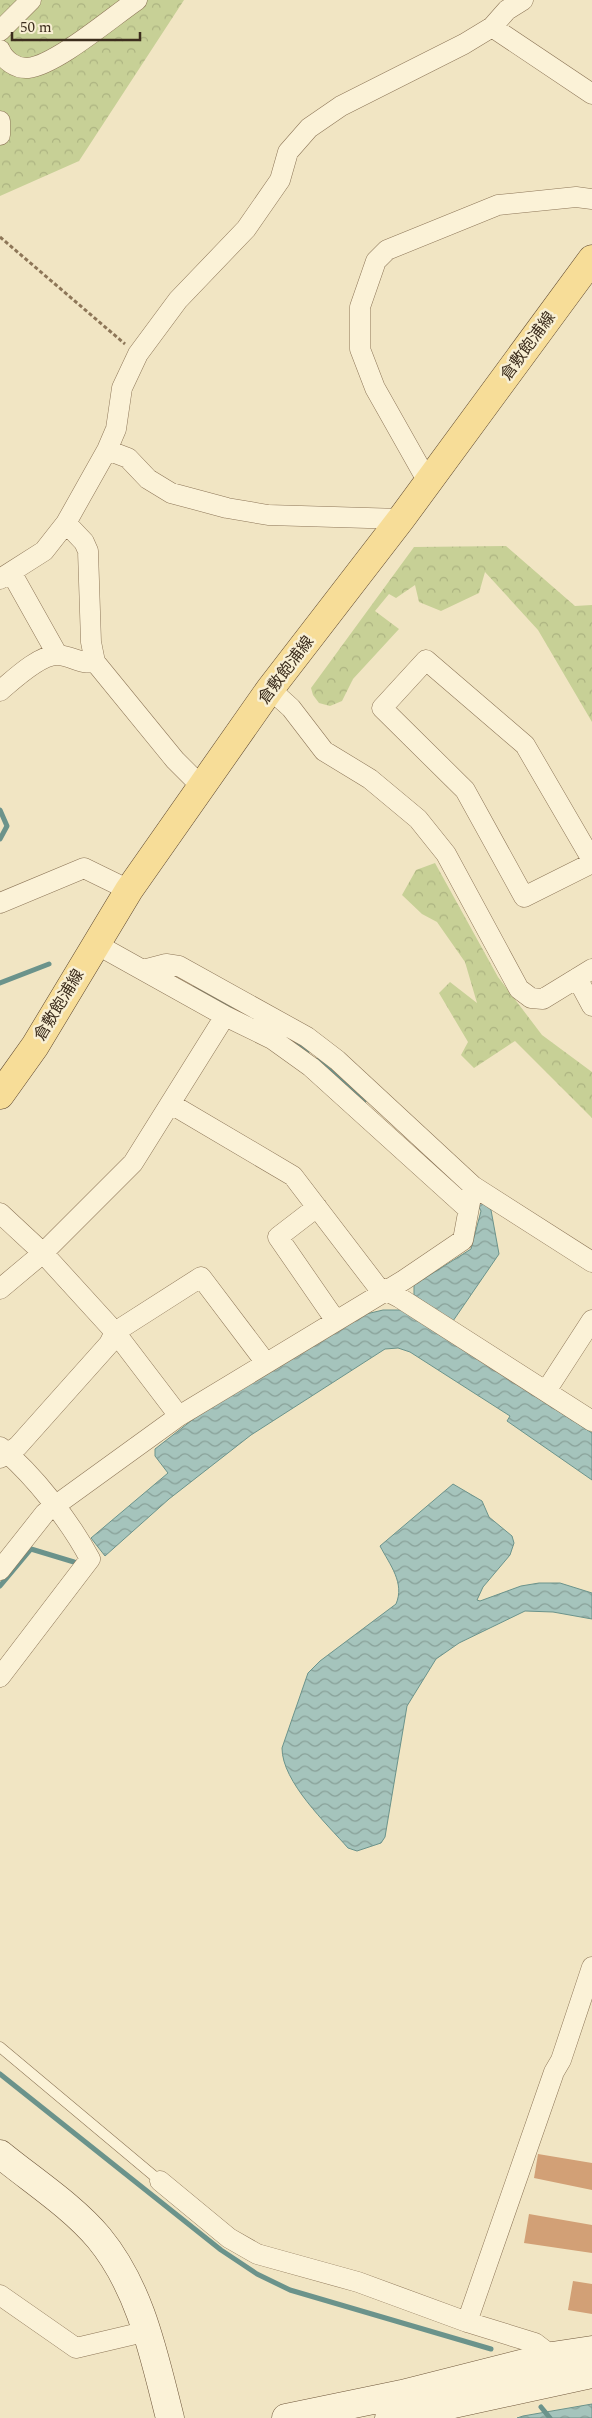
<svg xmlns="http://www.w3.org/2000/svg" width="592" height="2418" font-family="Spectral,'Noto Sans JP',serif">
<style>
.forest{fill:url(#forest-crowns)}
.water{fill:url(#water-waves);stroke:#6b938b}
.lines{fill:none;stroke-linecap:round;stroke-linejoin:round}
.stream{stroke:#6b938b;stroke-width:5}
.building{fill:#d2a076}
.lane-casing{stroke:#8d7658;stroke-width:11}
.street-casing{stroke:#8d7658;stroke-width:21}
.secondary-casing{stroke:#6f573b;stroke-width:29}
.primary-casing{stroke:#5a442d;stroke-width:29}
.path{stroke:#8d7658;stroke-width:3;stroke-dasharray:4 2.5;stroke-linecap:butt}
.lane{stroke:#fbf2d7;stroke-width:10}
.street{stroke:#fbf2d7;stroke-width:20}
.secondary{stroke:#fbf2d7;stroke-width:28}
.primary{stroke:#f7dd98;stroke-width:28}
.labels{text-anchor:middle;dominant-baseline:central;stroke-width:5;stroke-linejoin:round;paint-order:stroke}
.street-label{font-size:16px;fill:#3c2d1d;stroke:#f8efd3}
</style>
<defs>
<pattern id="forest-crowns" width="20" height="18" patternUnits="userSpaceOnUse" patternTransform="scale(1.25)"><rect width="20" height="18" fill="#c7d096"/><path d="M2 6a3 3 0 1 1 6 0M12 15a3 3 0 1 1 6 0" fill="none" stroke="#acb381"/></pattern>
<pattern id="water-waves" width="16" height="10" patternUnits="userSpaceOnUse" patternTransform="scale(1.25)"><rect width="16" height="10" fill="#a5c4bc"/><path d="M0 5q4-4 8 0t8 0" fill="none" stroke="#88a098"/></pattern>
</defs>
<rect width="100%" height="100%" fill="#f1e5c3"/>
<!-- forest -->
<path class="forest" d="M0 0H184L79 161 0 196Z
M506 546 575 606 592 605V722L538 630 485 572 479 593 441 611 419 602 415 585 396 598 389 594 375 611 399 629 353 679 342 701 330 706 319 703 313 695 311 688 414 547Z
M435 863 498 977 542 1035 592 1072V1118L515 1041 474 1068 461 1055 468 1042 439 993 450 982 477 1003 465 962 437 922 422 914 402 895 416 870Z"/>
<!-- water -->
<path class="water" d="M481 1201 491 1210 499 1254 453 1321 414 1295V1285L471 1249 481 1211 478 1205Z
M383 1310H401L410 1315 592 1433V1480L507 1421 510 1416 410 1352 398 1348 385 1349 251 1435 169 1499 105 1556 91 1538 168 1473 155 1456V1449L196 1417 362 1315Z
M453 1484 482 1501 489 1517 512 1536 514 1543 510 1555 483 1587 477 1600 480 1601 521 1586 539 1583H560L592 1593V1619L553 1612 525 1611 459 1643 436 1659 407 1706 385 1837 381 1843 357 1851 348 1848C327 1824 282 1782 282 1748L308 1673 320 1661 396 1604C405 1583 390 1565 380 1546Z
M592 2404V2418H517L523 2416Z"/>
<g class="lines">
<!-- stream -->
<path class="stream" d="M0 810 7 826 0 839
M0 983 49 964
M195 988 232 1007
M292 1041 307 1052
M318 1060 364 1101
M0 1586 31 1549 74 1562
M0 2074 221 2250 257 2274 290 2290 491 2349
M541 2407 550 2418"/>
</g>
<!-- building -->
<path class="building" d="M538 2154 592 2163V2190L534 2178Z
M529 2214 592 2225V2253L524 2243Z
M573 2281 592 2284V2314L568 2310Z"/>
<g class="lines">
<!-- lane casing -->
<g class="lane-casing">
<path id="lane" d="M0 2047 160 2181"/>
</g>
<!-- street casing -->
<g class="street-casing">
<path id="street" d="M492 27 507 10 523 0
M0 31 31 0
M0 50C4 60 16 69 28 68 56 65 112 17 137 0
M0 121V135
M107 450 128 458 148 479 171 493 227 508 268 515 401 519
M428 482 375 388 360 349V307L376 261 387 250 498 205 576 197 592 199
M66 523 84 542 88 551 91 642 95 662 175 760 202 787
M11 572 57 654
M0 579 44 551 66 523 107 450 116 429 122 388 138 354 178 300 246 229 280 180 288 152 309 128 341 106 464 44 492 27 592 94
M270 689 291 708 324 751 370 779 418 819 446 854 519 989 531 998 543 999 592 969
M0 691C13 680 40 654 58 655 72 656 82 665 95 662
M592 860 525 745 426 660 382 708 465 790 524 897 592 863
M0 903 84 868 129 890
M96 944 225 1016 272 1039 311 1067 468 1209
M143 970 166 964 179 966 307 1037 337 1060 473 1186 592 1262
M577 978 592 1006
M171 1104 293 1176 377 1286 400 1298 592 1421
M317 1207 278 1237 336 1321
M0 1213 43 1253 115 1332 179 1416
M0 1289 43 1253 133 1163 225 1016
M546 1391 592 1320
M0 1447C33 1474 70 1521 90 1559L0 1677
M0 1458 18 1446 109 1344 115 1332 201 1277 266 1363
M0 1570 45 1513 179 1416 404 1280 463 1240 473 1186
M160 2181 229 2238 257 2254 358 2282 467 2322 535 2343 552 2356 556 2363
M0 2295 76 2348 148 2331
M467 2322 554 2072 561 2060 592 1967"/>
</g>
<!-- secondary casing -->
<g class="secondary-casing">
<path id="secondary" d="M0 2154C33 2181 72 2206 99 2238 141 2289 154 2356 170 2418
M286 2418 402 2394 552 2356 592 2350
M389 2418 592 2374"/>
</g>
<!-- primary casing -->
<g class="primary-casing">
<path id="primary" d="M0 1095 35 1046 129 890 270 689 401 519 592 259"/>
</g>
<!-- path -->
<path class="path" d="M0 237 125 344"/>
<!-- lane -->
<use href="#lane" class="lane"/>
<!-- street -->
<use href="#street" class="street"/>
<!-- secondary -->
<use href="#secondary" class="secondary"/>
<!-- primary -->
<use href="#primary" class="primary"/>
</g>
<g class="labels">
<!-- street labels -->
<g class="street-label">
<text transform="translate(528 346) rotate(-54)">倉敷飽浦線</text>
<text transform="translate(286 670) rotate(-53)">倉敷飽浦線</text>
<text transform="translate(59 1005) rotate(-59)">倉敷飽浦線</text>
</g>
</g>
<!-- scale -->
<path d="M12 32v8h128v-8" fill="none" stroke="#3c2d1d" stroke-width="2.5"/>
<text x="20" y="32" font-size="15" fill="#3c2d1d" stroke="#f8efd3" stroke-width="4" paint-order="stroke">50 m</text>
</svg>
